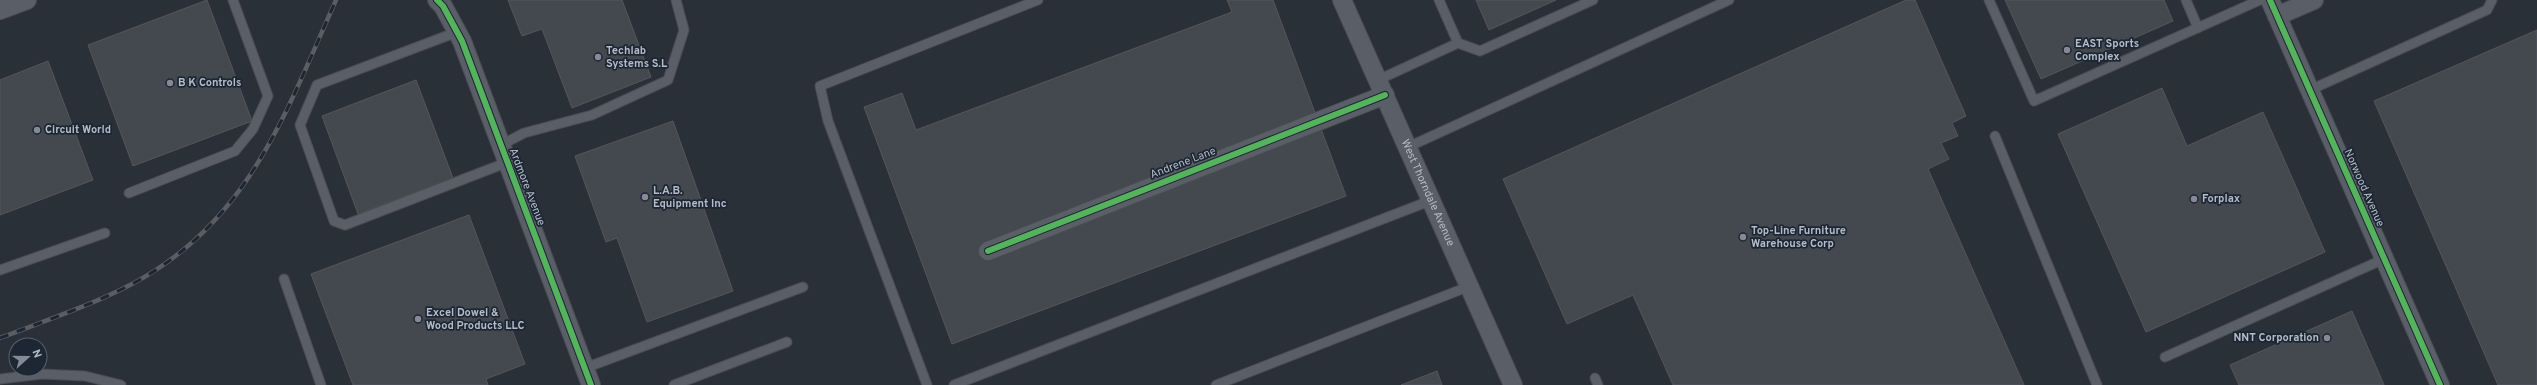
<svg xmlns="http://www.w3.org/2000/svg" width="2537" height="385" font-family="Overpass,sans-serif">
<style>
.building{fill:#444950;stroke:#52575f}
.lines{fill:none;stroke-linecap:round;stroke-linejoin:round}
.service-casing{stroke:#484c53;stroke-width:11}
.minor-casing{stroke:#484c53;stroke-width:20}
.service{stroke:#5a5e66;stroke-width:9}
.minor{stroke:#5a5e66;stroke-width:18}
.rail-casing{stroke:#595d64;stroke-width:4.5}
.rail{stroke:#1d2633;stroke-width:3;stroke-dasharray:9;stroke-linecap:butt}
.cycleway-casing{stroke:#1d2633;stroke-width:8}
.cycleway{stroke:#56b35d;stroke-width:6}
.poi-dot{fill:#848b96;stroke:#1d2633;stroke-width:1.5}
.labels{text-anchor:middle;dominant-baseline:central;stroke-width:3.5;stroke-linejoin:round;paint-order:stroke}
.poi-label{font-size:11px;font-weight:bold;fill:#b4bcc9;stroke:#1d2633;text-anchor:start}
.street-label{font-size:11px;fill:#b4bcc9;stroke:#1d2633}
</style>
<rect width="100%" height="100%" fill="#2a3038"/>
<!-- building -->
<path class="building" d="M207 0 252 121 133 166 88 45Z
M508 0H622L651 77 572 108 542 29 522 36Z
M1227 0H1273L1346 196 952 344 864 107 902 93 916 130 1232 12Z
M1476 0H1556L1489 30Z
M1906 0H1915L1966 116 1952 123 1958 136 1941 143 1949 159 1928 169 2024 385H1673L1633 295 1567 324 1503 179Z
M2005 0H2164L2173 21 2041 79Z
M2537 30V385H2498L2374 101Z
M48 61 93 180 0 215V80Z
M416 80 453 178 358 214 322 116Z
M2162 88 2187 146 2263 112 2325 252 2146 332 2058 134Z
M673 121 733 291 647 322 617 238 606 242 575 156Z
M469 215 525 364 486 379 488 385H353L311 274Z
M2352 311 2384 385H2239L2230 365Z
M1437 371 1442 385H1401Z"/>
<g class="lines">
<!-- service casing -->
<g class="service-casing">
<path id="service" d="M1439 0 1458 43
M1989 0 2034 101 2260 0
M2186 0 2198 28
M457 32 317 85 300 125 334 221 345 225 508 162
M1378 80 1458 43 1480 51 1593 0
M2310 90 2487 10 2492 0
M1995 136 2097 385
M501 145 524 133 592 115 668 80 684 30 676 0
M1408 147 1729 0
M129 193 235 151 253 129 268 96 233 0
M0 270 105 233
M284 279 321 385
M2165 357 2384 259
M585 368 803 287
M1595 378 1598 385
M0 379 42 374 85 376 121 385
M674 385 787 342
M927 385 828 121 820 86 1038 0
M954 385 1432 200
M1216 385 1470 286"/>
</g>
<!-- minor casing -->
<g class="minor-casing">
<g id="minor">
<path d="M437 0 443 6 462 41 591 385"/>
<path id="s1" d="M1342 0 1513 385"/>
<path d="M2270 0 2440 385"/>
<path d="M0 10 27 0"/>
<path d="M2277 16 2314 0"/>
<path d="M988 251 1385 95"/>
</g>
</g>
<!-- service -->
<use href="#service" class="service"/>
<!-- minor -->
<use href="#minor" class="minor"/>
<!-- rail casing -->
<g class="rail-casing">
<path id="rail" d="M0 338C44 321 90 306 132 284 249 222 286 112 336 0"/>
</g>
<!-- rail -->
<use href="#rail" class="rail"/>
<!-- cycleway casing -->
<g class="cycleway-casing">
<path id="cycleway" d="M437 0 443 6 462 41 591 385
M2270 0 2440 385
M988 251 1385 95"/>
</g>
<!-- cycleway -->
<use href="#cycleway" class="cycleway"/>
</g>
<!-- markers -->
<g class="poi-dot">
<circle cx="2067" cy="50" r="4"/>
<circle cx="598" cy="57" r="4"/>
<circle cx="170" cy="83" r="4"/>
<circle cx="37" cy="130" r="4"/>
<circle cx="645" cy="197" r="4"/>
<circle cx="2194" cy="199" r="4"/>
<circle cx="1743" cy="237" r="4"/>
<circle cx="418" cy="319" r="4"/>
<circle cx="2327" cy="338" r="4"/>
</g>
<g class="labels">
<!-- poi labels -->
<g class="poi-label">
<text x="2075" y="44">EAST Sports<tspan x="2075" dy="13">Complex</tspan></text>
<text x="606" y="51">Techlab<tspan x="606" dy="13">Systems S.L</tspan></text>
<text x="178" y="83">B K Controls</text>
<text x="45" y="130">Circuit World</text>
<text x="653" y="191">L.A.B.<tspan x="653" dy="13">Equipment Inc</tspan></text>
<text x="2202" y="199">Forplax</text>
<text x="1751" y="231">Top-Line Furniture<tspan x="1751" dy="13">Warehouse Corp</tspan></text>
<text x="426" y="313">Excel Dowel &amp;<tspan x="426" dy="13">Wood Products LLC</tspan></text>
<text x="2319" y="338" text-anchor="end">NNT Corporation</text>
</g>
<!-- street labels -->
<g class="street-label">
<text transform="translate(1183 163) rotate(-21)">Andrene Lane</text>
<text transform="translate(527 187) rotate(69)">Ardmore Avenue</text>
<text transform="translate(2364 188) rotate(66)">Norwood Avenue</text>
<text stroke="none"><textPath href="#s1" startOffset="211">West Thorndale Avenue</textPath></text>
</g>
</g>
<!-- north arrow -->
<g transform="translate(28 357) rotate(69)"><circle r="19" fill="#1d2633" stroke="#59626f"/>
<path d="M0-3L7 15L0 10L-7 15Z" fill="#848b96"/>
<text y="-6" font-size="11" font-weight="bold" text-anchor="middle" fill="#b4bcc9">N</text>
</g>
</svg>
